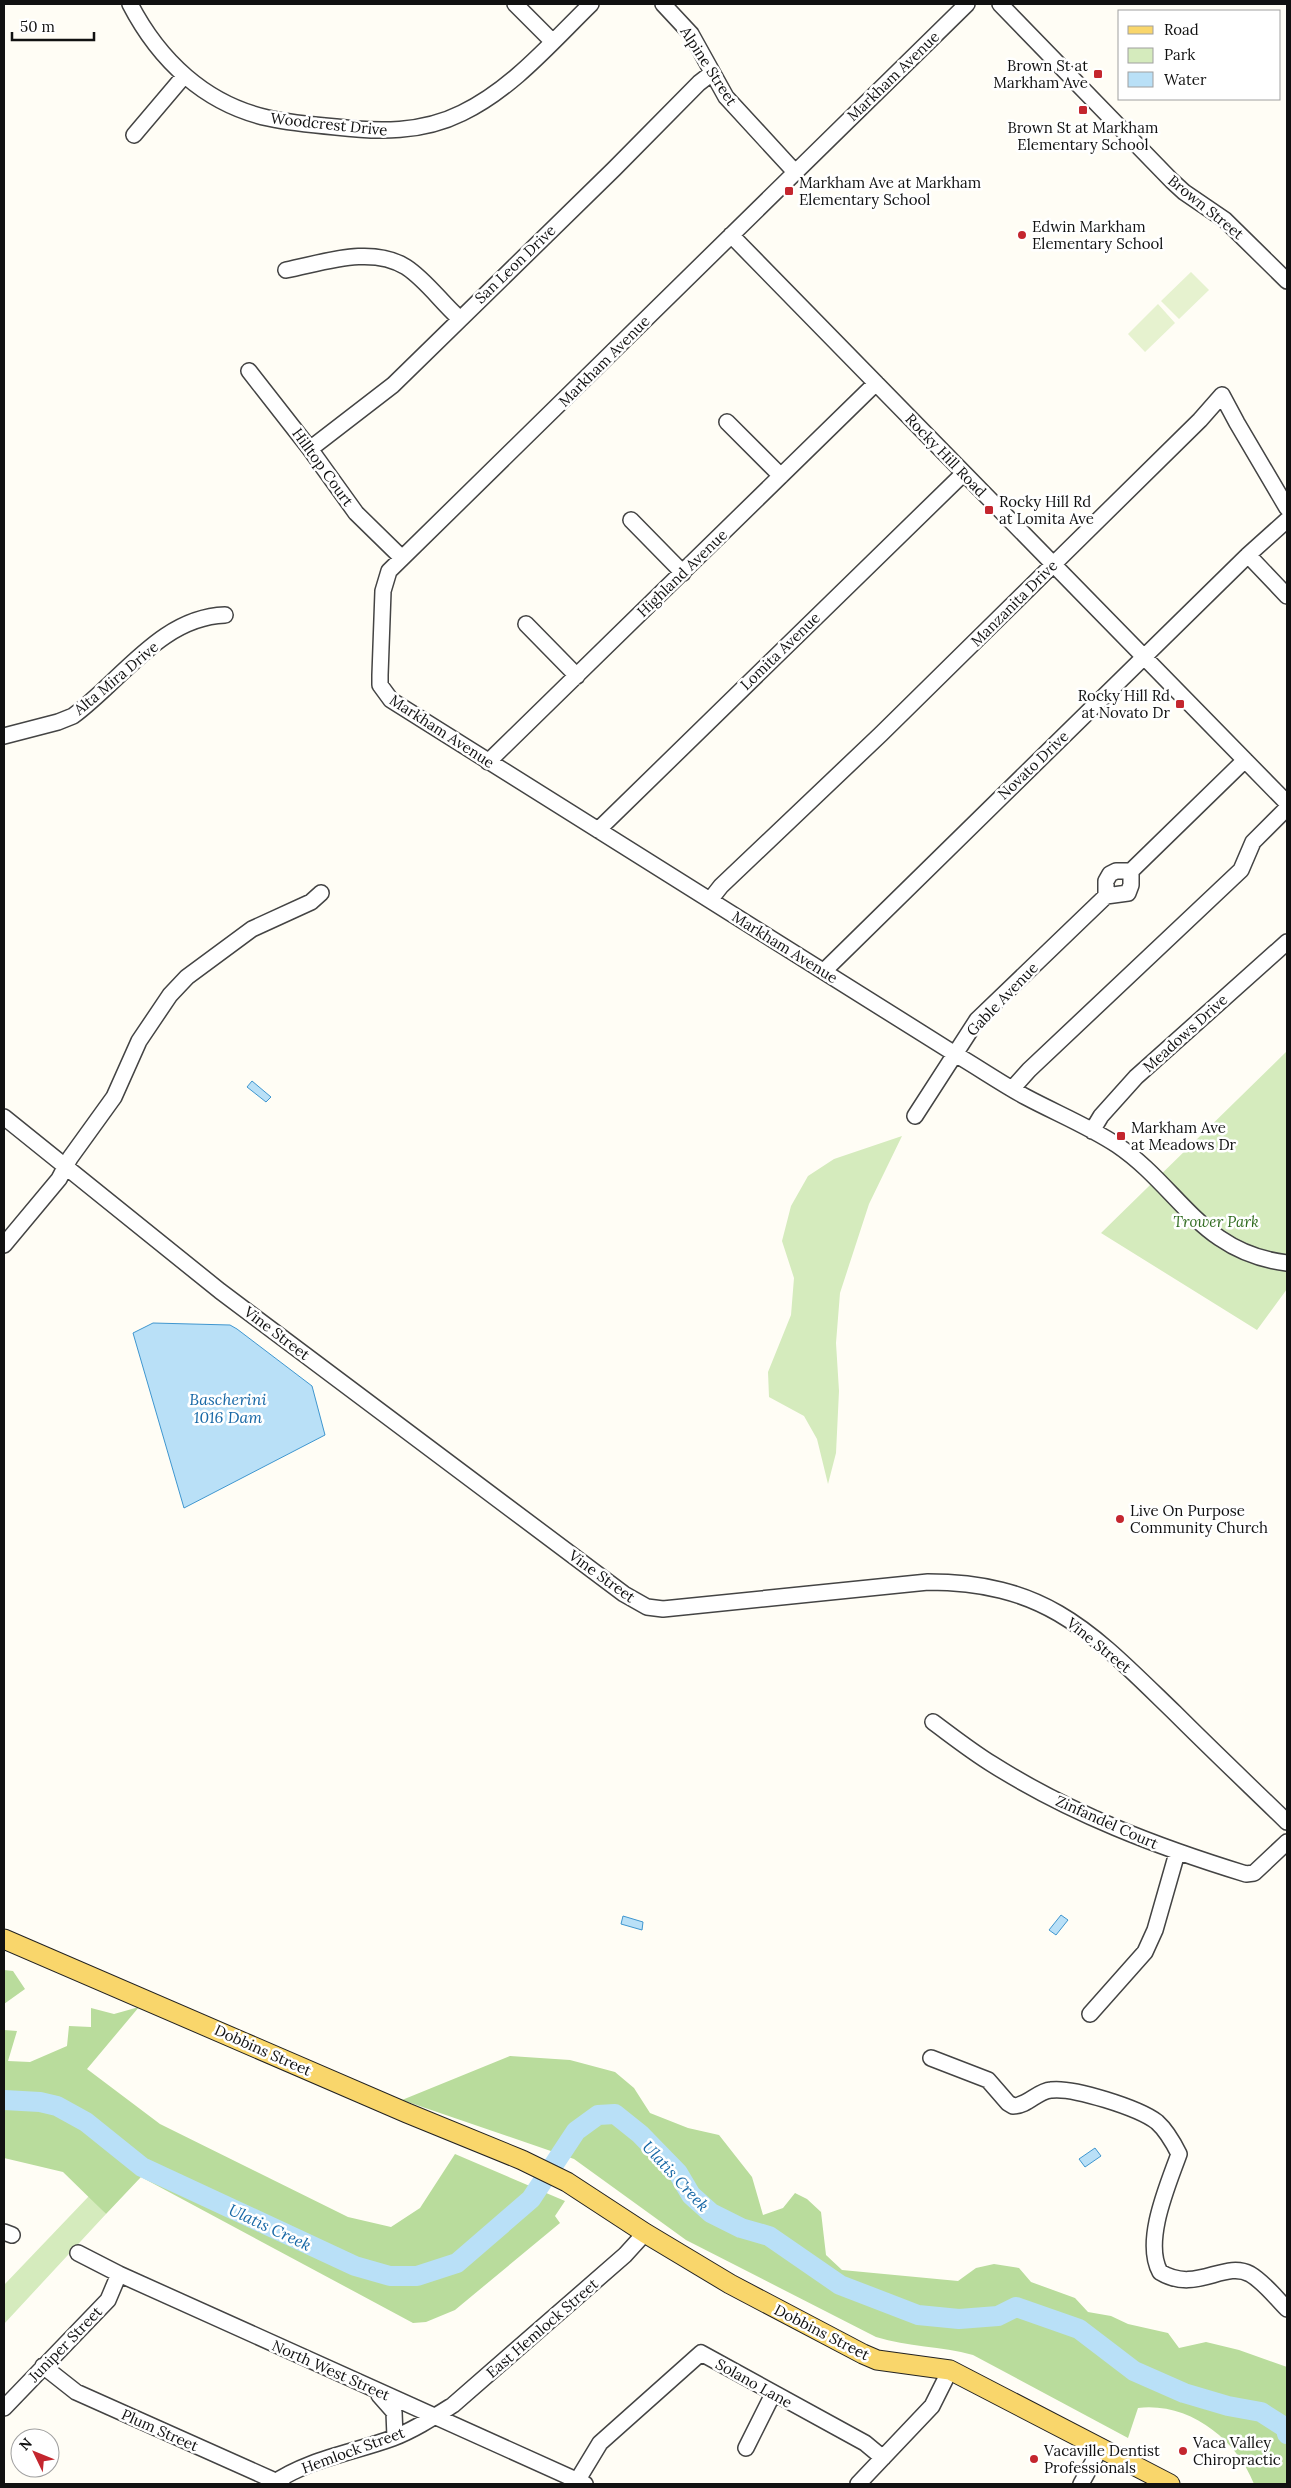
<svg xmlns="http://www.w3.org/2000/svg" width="1291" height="2488" font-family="Lora,serif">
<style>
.green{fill:#d5ebbd}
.forest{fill:#b9dc9c}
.pitch{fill:#e6f2cf}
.water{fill:#b9e0f7;stroke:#3f96cf}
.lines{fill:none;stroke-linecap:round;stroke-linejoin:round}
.river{stroke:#b9e0f7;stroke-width:20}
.minor-casing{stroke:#444;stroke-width:18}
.major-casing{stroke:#222;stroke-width:21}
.minor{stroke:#fff;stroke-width:15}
.major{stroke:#f9d66b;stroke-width:19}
.poi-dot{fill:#c4262e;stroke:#fff;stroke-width:2}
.labels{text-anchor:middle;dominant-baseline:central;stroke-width:5;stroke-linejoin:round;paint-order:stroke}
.poi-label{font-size:15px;fill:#111;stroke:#fff;text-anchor:start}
.street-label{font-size:15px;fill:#111;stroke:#fff}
.park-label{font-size:15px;font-style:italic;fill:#2f6b1f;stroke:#fff}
.water-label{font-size:16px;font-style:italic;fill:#1768a6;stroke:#fff}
</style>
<rect width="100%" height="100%" fill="#fffdf5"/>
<!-- green -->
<path class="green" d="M1287 1051V1289L1257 1330 1101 1233Z
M902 1136 869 1204 840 1293 836 1343 839 1391 836 1453 828 1484 817 1439 804 1416 769 1397 768 1372 791 1315 794 1278 782 1241 791 1206 808 1176 834 1159Z
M89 2196 106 2214 4 2324V2285Z"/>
<!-- forest -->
<path class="forest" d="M4 1970 13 1971 25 1989 4 2004Z
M139 2007 87 2069 160 2124 348 2217 391 2227 420 2208 455 2154 565 2201 555 2216 560 2223 455 2310 426 2322 413 2323 141 2177 106 2214 63 2172 4 2158V2030L17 2031 8 2061 30 2062 67 2046 69 2026 91 2027V2008L114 2014Z
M510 2056 570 2060 615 2072 634 2088 650 2113 688 2128 719 2135 752 2177 763 2215 783 2208 795 2193 807 2199 821 2212 826 2255 842 2270 958 2281 976 2268 994 2264 1019 2268 1031 2282 1075 2298 1088 2312 1111 2316 1128 2324 1168 2333 1179 2348 1206 2342 1239 2350 1287 2367V2484H1254C1236 2439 1189 2402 1138 2408L1128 2438 973 2355C941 2346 908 2347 876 2337L686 2240 574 2159 402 2100Z"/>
<!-- pitch -->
<path class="pitch" d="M1191 272 1209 290 1179 319 1161 301Z
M1158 304 1175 323 1145 352 1128 334Z"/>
<!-- water -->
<path class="water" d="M252 1081 271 1097 266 1102 247 1087Z
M153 1323 230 1325 237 1329 312 1386 325 1435 184 1508 133 1333Z
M1061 1915 1068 1920 1056 1935 1049 1930Z
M623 1916 643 1922 642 1930 621 1924Z
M1095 2148 1101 2156 1085 2167 1079 2159Z"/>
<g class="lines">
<!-- river -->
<path class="river" d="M4 2100 40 2102 57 2106 86 2122 142 2167 355 2266 390 2276H417L457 2263 531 2199 576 2131 598 2115 615 2114 640 2134 678 2173 691 2195 711 2213 741 2228 769 2236 840 2285 918 2315 959 2319 998 2316 1016 2307 1079 2329 1134 2371 1184 2393 1228 2406 1261 2412 1286 2428 1287 2434"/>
<!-- minor casing -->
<g class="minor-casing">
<path id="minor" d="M130 4C159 60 205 104 268 118 290 123 313 125 336 127 378 132 422 133 462 113 512 89 551 43 591 4
M515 4 553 42
M663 4 691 34 726 97 795 172
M967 4 389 571 383 591 380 675V685L391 700 955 1054C979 1068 1002 1084 1026 1097 1056 1113 1088 1126 1117 1145 1179 1187 1201 1253 1287 1263
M1000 4 1172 181 1184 192 1225 220 1287 281
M134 135 184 76
M731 235 1287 803
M286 270C323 263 371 245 406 267 426 280 441 302 459 318
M249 371 310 449 356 513 402 558
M727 422 781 476
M310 449 393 385 614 169 699 83 712 73
M631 520 683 573
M1248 555 1287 596
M526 624 577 676
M4 736 58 722 73 716C121 681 161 617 225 615
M488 762 876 383
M598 830 964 473
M1106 896V881L1110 874 1116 871H1131L1245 760
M710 900 721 886 881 734 1200 420 1222 395 1237 423 1287 508
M824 971 1248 555 1287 520
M1012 1089 1029 1070 1241 870 1253 842 1287 808
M915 1116 977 1020 1106 896 1128 893 1131 885V871
M4 1117 220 1291 624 1594 647 1607 663 1609 928 1582C1049 1582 1094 1635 1175 1713 1212 1750 1250 1786 1287 1822
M1092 1131 1101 1116 1136 1077 1287 942
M4 1245 59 1179 70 1158 114 1097 139 1041 170 995 187 977 252 929 311 902 321 893
M933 1722C952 1736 971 1751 992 1764 1071 1814 1158 1847 1246 1874L1254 1873 1287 1842
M1090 2014 1145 1952 1155 1930 1177 1853
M931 2058 988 2080 1008 2103 1013 2106C1028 2106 1037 2091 1051 2090 1073 2087 1139 2108 1157 2122 1167 2131 1173 2142 1179 2154 1168 2185 1143 2241 1160 2272 1196 2294 1224 2260 1250 2274 1264 2282 1276 2298 1287 2309
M4 2232 12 2235
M78 2253 119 2274 585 2484
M43 2366 76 2392 282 2484
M379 2395 394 2412 395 2437
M4 2408 108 2300 119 2274
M746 2448 773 2394
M577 2481 600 2443 701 2353 865 2443 883 2458
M272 2484C308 2459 352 2453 393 2438 414 2430 434 2417 453 2405L625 2255 645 2233
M858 2484 932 2406 950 2370
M1081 2484 1101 2447"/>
</g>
<!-- major casing -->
<g class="major-casing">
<path id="major" d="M4 1939 407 2113 522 2160 567 2182 645 2233 730 2284 863 2354 877 2360 950 2370 1170 2484"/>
</g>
<!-- minor -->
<use href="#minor" class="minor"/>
<!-- major -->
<use href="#major" class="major"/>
</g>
<!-- markers -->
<g class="poi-dot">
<rect x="1093" y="69" width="10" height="10" rx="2.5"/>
<rect x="1078" y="105" width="10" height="10" rx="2.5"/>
<rect x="784" y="186" width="10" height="10" rx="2.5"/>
<circle cx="1022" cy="235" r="5"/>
<rect x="984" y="505" width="10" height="10" rx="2.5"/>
<rect x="1175" y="699" width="10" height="10" rx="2.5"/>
<rect x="1116" y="1131" width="10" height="10" rx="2.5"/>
<circle cx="1120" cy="1519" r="5"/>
<circle cx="1183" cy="2451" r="5"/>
<circle cx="1034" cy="2459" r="5"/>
</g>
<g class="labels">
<!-- poi labels -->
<g class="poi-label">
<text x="1088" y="65" text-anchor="end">Brown St at<tspan x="1088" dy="17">Markham Ave</tspan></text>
<text x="1083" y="127" text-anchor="middle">Brown St at Markham<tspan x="1083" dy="17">Elementary School</tspan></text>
<text x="799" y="182">Markham Ave at Markham<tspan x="799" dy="17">Elementary School</tspan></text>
<text x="1032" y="226">Edwin Markham<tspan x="1032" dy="17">Elementary School</tspan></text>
<text x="999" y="501">Rocky Hill Rd<tspan x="999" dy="17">at Lomita Ave</tspan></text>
<text x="1170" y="695" text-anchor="end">Rocky Hill Rd<tspan x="1170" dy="17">at Novato Dr</tspan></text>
<text x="1131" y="1127">Markham Ave<tspan x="1131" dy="17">at Meadows Dr</tspan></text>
<text x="1130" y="1510">Live On Purpose<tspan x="1130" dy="17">Community Church</tspan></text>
<text x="1193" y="2442">Vaca Valley<tspan x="1193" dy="17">Chiropractic</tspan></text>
<text x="1044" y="2450">Vacaville Dentist<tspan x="1044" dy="17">Professionals</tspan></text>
</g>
<!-- street labels -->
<g class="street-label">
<text transform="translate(709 66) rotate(57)">Alpine Street</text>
<text transform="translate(893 76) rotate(-44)">Markham Avenue</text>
<text transform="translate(329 124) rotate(6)">Woodcrest Drive</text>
<text transform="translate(1206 207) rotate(39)">Brown Street</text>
<text transform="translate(515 264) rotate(-44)">San Leon Drive</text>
<text transform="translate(604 361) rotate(-45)">Markham Avenue</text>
<text transform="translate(946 455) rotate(46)">Rocky Hill Road</text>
<text transform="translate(323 467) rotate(54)">Hilltop Court</text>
<text transform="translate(682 573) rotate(-44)">Highland Avenue</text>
<text transform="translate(1014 603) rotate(-45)">Manzanita Drive</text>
<text transform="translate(780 651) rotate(-44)">Lomita Avenue</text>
<text transform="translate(116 678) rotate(-40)">Alta Mira Drive</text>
<text transform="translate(442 731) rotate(33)">Markham Avenue</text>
<text transform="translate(1033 765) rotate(-44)">Novato Drive</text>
<text transform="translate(785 947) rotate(32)">Markham Avenue</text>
<text transform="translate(1002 999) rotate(-46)">Gable Avenue</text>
<text transform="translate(1185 1033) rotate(-42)">Meadows Drive</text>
<text transform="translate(277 1333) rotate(37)">Vine Street</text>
<text transform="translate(602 1576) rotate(36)">Vine Street</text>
<text transform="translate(1099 1645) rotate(39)">Vine Street</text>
<text transform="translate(1107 1822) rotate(24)">Zinfandel Court</text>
<text transform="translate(263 2050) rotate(24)">Dobbins Street</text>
<text transform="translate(542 2328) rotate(-41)">East Hemlock Street</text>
<text transform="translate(822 2332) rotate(27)">Dobbins Street</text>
<text transform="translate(65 2344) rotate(-46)">Juniper Street</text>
<text transform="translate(331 2370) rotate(24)">North West Street</text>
<text transform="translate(754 2383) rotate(29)">Solano Lane</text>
<text transform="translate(160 2430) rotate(24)">Plum Street</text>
<text transform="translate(353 2450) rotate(-20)">Hemlock Street</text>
</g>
<!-- park labels -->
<g class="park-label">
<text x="1216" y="1221">Trower Park</text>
</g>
<!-- water labels -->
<g class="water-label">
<text x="228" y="1399">Bascherini<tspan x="228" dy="18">1016 Dam</tspan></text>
<text transform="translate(676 2176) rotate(47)">Ulatis Creek</text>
<text transform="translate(270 2227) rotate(25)">Ulatis Creek</text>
</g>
</g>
<!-- border -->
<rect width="1291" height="2488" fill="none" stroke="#111111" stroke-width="10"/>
<!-- legend -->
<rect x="1118" y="10" width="162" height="90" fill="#ffffff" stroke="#a0a0a0"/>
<rect x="1128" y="26" width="25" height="8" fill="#f9d66b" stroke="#a0a0a0"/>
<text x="1164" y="35" font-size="15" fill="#111111">Road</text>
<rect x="1128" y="48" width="25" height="15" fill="#d5ebbd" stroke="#a0a0a0"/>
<text x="1164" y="60" font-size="15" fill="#111111">Park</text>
<rect x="1128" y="72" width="25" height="15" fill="#b9e0f7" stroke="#a0a0a0"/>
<text x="1164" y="85" font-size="15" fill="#111111">Water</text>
<!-- north arrow -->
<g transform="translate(35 2453) rotate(313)"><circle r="24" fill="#ffffff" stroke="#a0a0a0"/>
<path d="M0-4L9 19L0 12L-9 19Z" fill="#c4262e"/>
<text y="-8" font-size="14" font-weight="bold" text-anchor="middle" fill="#111111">N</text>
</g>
<!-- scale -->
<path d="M12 32v8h82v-8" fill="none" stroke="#111111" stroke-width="2.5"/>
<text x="20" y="32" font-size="15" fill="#111111" stroke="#ffffff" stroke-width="4" paint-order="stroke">50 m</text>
</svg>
